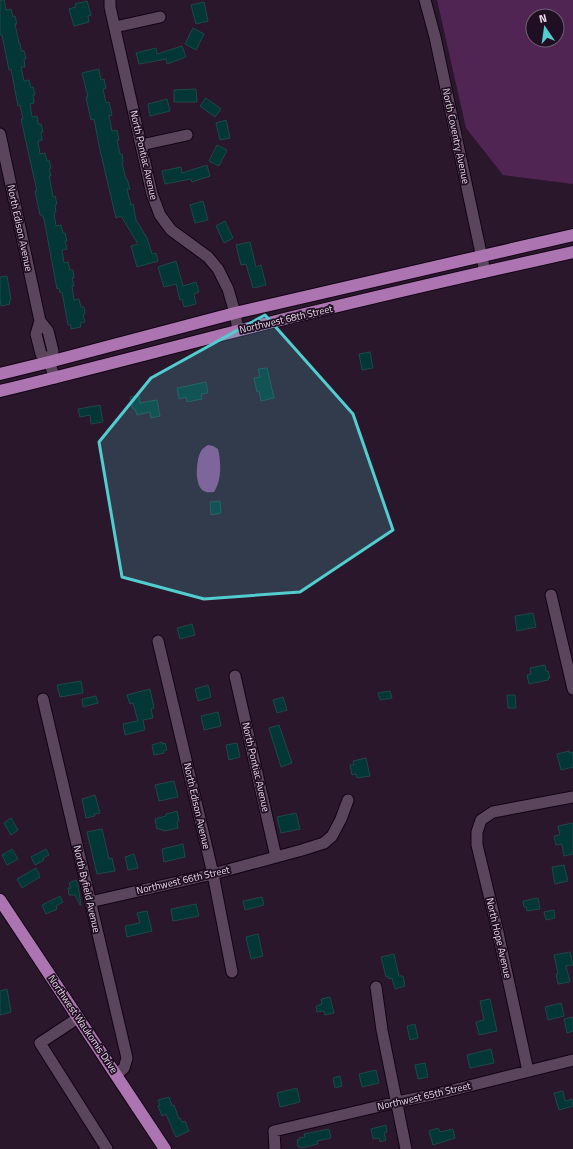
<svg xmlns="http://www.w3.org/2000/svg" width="573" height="1149" font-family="'Titillium Web',sans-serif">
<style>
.green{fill:#502554;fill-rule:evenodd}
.water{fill:#8a4d90}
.building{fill:#033637;stroke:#1e4849}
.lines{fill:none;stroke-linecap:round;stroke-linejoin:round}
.minor-casing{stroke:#120314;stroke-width:13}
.major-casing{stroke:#120314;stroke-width:14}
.minor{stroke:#5b455c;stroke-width:11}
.major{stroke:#ac75b1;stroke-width:12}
.marked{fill:#52cdcf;fill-opacity:0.2;stroke:#52cdcf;stroke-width:3;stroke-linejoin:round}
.labels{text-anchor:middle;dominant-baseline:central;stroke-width:3.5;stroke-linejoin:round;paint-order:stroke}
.street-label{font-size:10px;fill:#e9dcea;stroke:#200e22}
</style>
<rect width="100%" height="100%" fill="#2a172c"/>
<!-- green -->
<path class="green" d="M437 0H573V184L503 175 466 128ZM533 16H557V40H533Z"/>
<!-- water -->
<path class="water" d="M208 445 213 446 218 449C221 462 222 480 214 492 210 492 207 493 204 491 194 486 196 460 201 451 203 448 205 447 208 445Z"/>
<!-- building -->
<path class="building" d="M0 0H4L6 10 11 9 13 17 15 16 17 24H15L19 43H20L21 51H24L26 58 24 59 25 67H21L24 81 29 80 31 88 33 87 35 95H33L34 103 30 104 32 117 37 116 38 124H41L43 132H41L42 140 38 141 40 154 45 153 47 161 49 160 51 168 49 169 51 176H49L53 197 55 196 57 204 55 205 56 212 54 213 56 226 61 225 63 233H65L67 241H65L67 249 62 250 64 263 68 262 70 270H73L74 278H72L74 286H72L74 300 79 299 81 307H84L85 314 83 315 85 322 80 323 81 327 71 329V325H68L62 292 60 293 59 288 57 289 44 219 42 215H40L35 191H37L21 119H23L20 105 18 106 11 69 9 70 2 35H0Z
M87 1 91 15 88 16 89 22 74 26 69 9 76 7 75 4Z
M204 2 208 21 196 24 191 5Z
M193 28 204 34 196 50 185 44Z
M182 46 186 57 167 64 166 59 139 64 136 53 156 48 157 54Z
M99 69 101 80 104 79 106 88 103 89 106 103 109 102 112 115 109 116 112 131 117 130 119 140H117L120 154H122L123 162 122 163 126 179H127L130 189H127L131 205 133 204 136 220 147 238 152 254 156 253 158 261 137 267 131 246 138 244 121 216 116 218 100 150 94 119 91 120 86 97H88L82 73Z
M196 89 197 102H174V90Z
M206 98 221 109 215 117 200 106Z
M167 99 170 111 150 116 148 104Z
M226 120 230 138 220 140 216 123Z
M217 145 227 150 219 166 209 161Z
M207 165 210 176 192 182 191 179 165 184 162 171 181 167 182 173Z
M203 201 208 220 195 223 190 205Z
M225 221 233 238 224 243 216 226Z
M250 242 256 267 261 265 266 285 253 288 246 264 241 265 236 245Z
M176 261 183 286 196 282 199 292 194 294 196 304 184 307 182 299 180 300 176 284 164 287 158 267Z
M7 276 11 300 9 301 10 304 1 306 0 299V277Z
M370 352 373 368 362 370 359 354Z
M267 368 274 398 261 401 259 391 257 392 254 378 260 377 258 369Z
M206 382 208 393 201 394 202 399 187 402 186 397 179 399 177 388Z
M139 395 140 403 157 400 160 416 151 418 150 412 137 415 135 409H133L130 397Z
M100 405 103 422 91 424 90 415 80 417 78 409Z
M220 501 221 513 211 515 210 502Z
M533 613 536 627 517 631 515 616Z
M192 624 195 635 180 639 177 628Z
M545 665 546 671H548L550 678H548V680L529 684 527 675 531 674 530 668Z
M81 681 83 693 60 697 57 685Z
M208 685 211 697 198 701 195 689Z
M150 689 154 708 151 709 153 718 143 720 145 730 125 735 123 724 138 721 133 703 130 704 127 695Z
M390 691 392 698 380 700 378 693Z
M507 695H515L516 708H508Z
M96 696 98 703 83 707 82 699Z
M283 697 287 710 277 713 273 700Z
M218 712 221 726 204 730 201 716Z
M279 725 292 763 281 767 269 728Z
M162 742V744L165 743 167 750 163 751 164 753 154 755 152 745Z
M237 743 240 757 229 760 226 745Z
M569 751V753L573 752V767L561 770 557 754Z
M366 758 370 776 357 778 356 774 352 775 350 765H354L353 761Z
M174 781 178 797 159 801 155 785Z
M95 795 100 813 94 814 95 816 86 818 82 799Z
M177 811 179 821 177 822 178 828 164 831V830H161L160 829H157L155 819 166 816V814Z
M296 813 300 829 281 833 277 817Z
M11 818 18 830 11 835 4 823Z
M573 823V854L564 856 562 844 556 845 554 836 560 835 558 826Z
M102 829 109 859 112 858 115 871 97 874 87 832Z
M183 844 185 857 164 862 162 849Z
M12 849 18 859 7 865 2 855Z
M46 849 49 855 43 858 44 860 35 865 31 857Z
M134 854 138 868 128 870 125 857Z
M564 865 568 881 555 884 552 867Z
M36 868 40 877 22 888 17 879Z
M76 880 78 885 81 905H80L75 895H69L68 888H71L69 883Z
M60 896 63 902 56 906 57 909 46 914 42 905Z
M262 897 264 905 245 910 243 901Z
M538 898 540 909 527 911 526 907H524L523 901Z
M196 904 199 916 173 921 171 909Z
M554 910 555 918 546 920 544 912Z
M147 911 152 931 127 937 125 926 140 923 137 913Z
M258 934 263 956 251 959 246 937Z
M570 952 573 965 566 966 570 982 558 984 556 974H558L554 955Z
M394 954 399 976H403L405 986 395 989 392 978 389 979 388 976 386 977 381 957Z
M7 989 11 1012 0 1015V991Z
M330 997 334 1013 325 1015 324 1011 317 1012 316 1006 322 1004 321 999Z
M490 999 497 1031 479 1035 476 1022 484 1020 480 1001Z
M561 1003 564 1016 548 1020 545 1007Z
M573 1017V1031L567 1033 564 1019Z
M415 1024 418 1038 410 1040 407 1026Z
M491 1049 494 1063 470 1068 467 1055Z
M425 1063 428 1077 418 1079 415 1065Z
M376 1070 379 1083 362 1087 359 1074Z
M340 1076 342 1086 335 1088 333 1078Z
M297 1088 300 1102 280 1107 277 1093Z
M563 1091 565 1101 572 1099 573 1106 559 1110 554 1093Z
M169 1097 172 1106 174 1105 179 1119 180 1118 182 1122 185 1121 189 1131 176 1137 166 1114 162 1116 158 1106 160 1105 158 1100Z
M386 1125 387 1132 384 1133 386 1140 380 1142 379 1138 373 1139 371 1129Z
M438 1128 440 1132 453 1129 455 1138 433 1145 429 1131Z
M329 1129 331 1138 317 1141 318 1144 301 1148V1147H298L297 1140H299V1138L305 1137 304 1134Z"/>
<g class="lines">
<!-- minor casing -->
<g class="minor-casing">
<path id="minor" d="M110 0V7L152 194 160 215 171 230 208 257 218 269 228 289 235 313 238 330
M425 0 435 37 485 272
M115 27 160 17
M0 134 40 321 48 331 53 351 49 362
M141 145 187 135
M40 321 36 334 41 354 49 362 55 378
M551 595 573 689
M158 641 213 874 232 972
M235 676 276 857
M43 699 127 1058 124 1068 116 1075
M90 902 213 874 302 850 324 843 332 836 341 819 348 800
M376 987 382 1030 406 1149
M78 1018 40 1043 107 1149
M528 1071 497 928 477 845V832L481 820 493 812 573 797
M275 1149 274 1131 397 1102 437 1094 573 1060"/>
</g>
<!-- major casing -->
<g class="major-casing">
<path id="major" d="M0 374 49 362 235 313 573 235
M0 391C79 372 158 351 237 331 349 302 461 277 573 252
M0 900 165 1149"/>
</g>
<!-- minor -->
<use href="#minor" class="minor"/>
<!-- major -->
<use href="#major" class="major"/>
</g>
<!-- marked area -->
<path class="marked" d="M265 315 353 414 393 530 300 592 204 599 122 577 99 442 151 378Z"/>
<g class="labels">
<!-- street labels -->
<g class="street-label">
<text transform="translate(456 136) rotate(78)">North Coventry Avenue</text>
<text transform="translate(144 155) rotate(77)">North Pontiac Avenue</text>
<text transform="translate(20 228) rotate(78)">North Edison Avenue</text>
<text transform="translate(286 319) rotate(-13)">Northwest 68th Street</text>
<text transform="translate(256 767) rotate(77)">North Pontiac Avenue</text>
<text transform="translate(197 806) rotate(77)">North Edison Avenue</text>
<text transform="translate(183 880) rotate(-13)">Northwest 66th Street</text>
<text transform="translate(87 889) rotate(77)">North Byfield Avenue</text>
<text transform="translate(499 938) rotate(77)">North Hope Avenue</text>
<text transform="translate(83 1024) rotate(56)">Northwest Waukomis Drive</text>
<text transform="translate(424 1096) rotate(-13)">Northwest 65th Street</text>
</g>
</g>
<!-- north arrow -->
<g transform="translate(545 28) rotate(347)"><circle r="19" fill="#200e22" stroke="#706072"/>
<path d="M0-3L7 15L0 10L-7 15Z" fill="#52cdcf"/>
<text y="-6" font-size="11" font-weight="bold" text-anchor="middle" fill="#e9dcea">N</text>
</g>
</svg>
